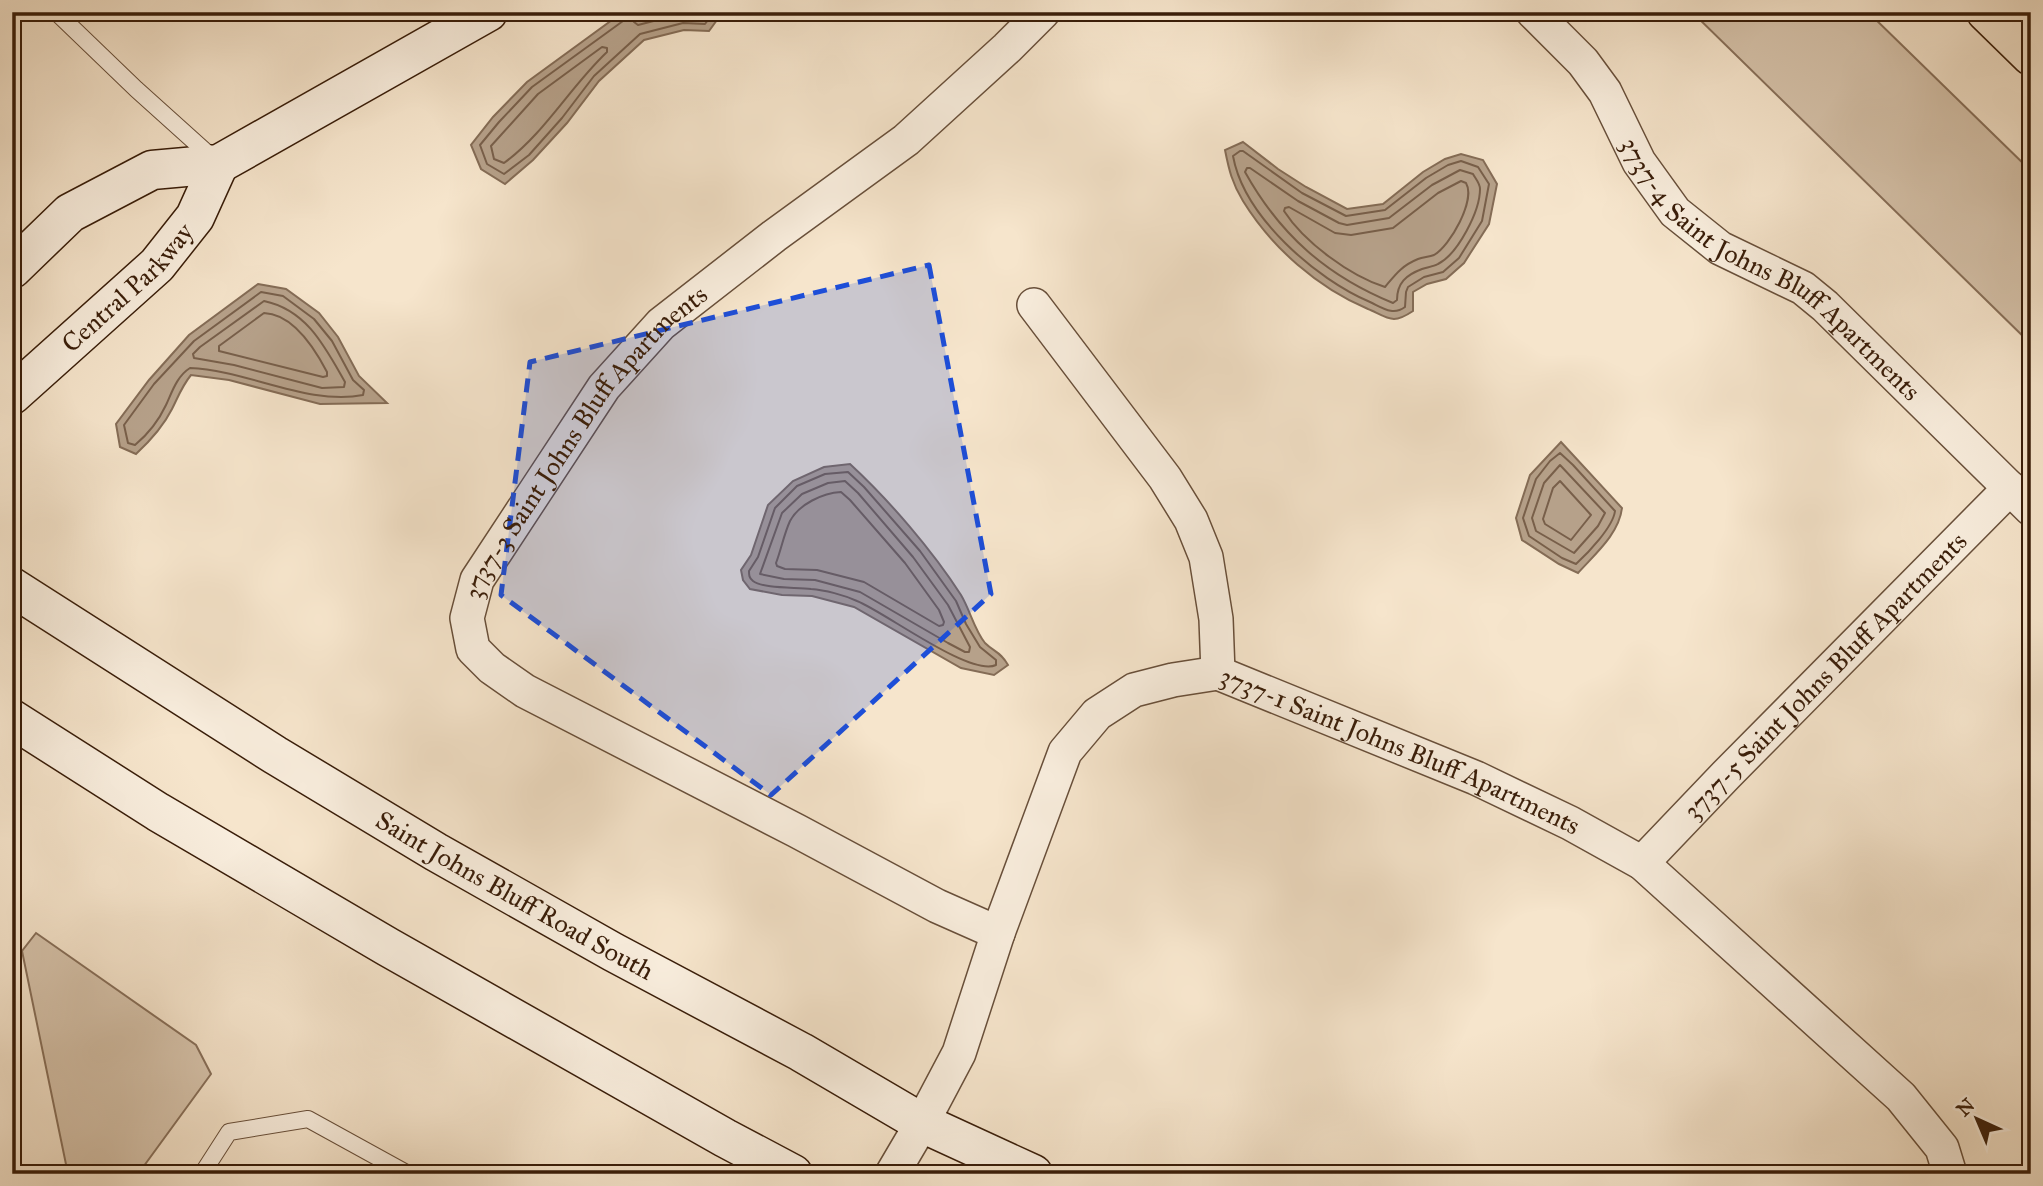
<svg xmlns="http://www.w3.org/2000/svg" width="2043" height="1186" font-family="'IM FELL Great Primer',serif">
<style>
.green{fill:#d6c3ab;stroke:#88705a;stroke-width:2}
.water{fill:#b6a18a;stroke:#846c56;stroke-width:2}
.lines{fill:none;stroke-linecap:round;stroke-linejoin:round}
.shore{stroke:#785f4a;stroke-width:2}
.lane-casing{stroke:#684f3a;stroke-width:18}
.street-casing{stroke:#684f3a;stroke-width:36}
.secondary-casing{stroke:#391d09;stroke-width:41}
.highway-casing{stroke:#391d09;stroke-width:41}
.lane{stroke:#f9eede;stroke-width:16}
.street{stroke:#f9eede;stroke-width:33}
.secondary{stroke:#f9eede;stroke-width:38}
.highway{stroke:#f6e5cc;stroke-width:38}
.marked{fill:#1d4ed8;fill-opacity:0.2;stroke:#1d4ed8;stroke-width:5;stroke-dasharray:14 9;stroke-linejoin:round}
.labels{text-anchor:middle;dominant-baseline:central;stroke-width:6;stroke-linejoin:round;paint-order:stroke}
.street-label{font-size:26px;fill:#391d09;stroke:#f9eede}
</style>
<rect width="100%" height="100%" fill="#f6e5cc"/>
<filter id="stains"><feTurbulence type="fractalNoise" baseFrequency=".00286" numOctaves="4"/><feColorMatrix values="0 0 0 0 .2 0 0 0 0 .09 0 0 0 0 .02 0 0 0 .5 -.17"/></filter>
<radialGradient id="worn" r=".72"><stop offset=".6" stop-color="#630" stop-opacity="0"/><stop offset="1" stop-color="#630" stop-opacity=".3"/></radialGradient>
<!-- green -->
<path class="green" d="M1692 12H1868L2031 171V344Z
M36 933 196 1045 211 1074 138 1174H68L22 951Z"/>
<!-- water -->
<path class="water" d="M623 12H713L717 20 709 31 684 30 644 40 599 81 567 123 533 160 505 184 481 169 471 145 493 117 527 82Z
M1243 142 1278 169 1306 187 1347 209 1383 204 1423 172 1445 159 1461 154 1483 160 1497 184 1489 224 1464 263 1446 279 1427 284 1413 292V311C1407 315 1401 319 1394 319 1386 319 1376 312 1368 309 1318 288 1272 248 1243 201 1232 183 1229 170 1225 150Z
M258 284 286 289 319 313 338 337 359 376 387 403 320 404 229 380 191 375C182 386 178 397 172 409 163 427 150 441 136 454L120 447 116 424 149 380 189 335Z
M1561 442 1622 508C1619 534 1595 554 1578 573L1559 564 1522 540 1516 518 1530 475Z
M850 464C889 500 932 550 961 595 970 610 974 629 985 643 994 652 1001 652 1008 665L994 675 961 668 854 607 812 596 782 595 750 589 743 580 741 570 751 555 768 505 793 481 824 467Z"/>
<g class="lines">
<!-- shore -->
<path class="shore" d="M626 12 623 21 532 87 499 122 480 145 487 164 504 174 529 155 562 118 594 76 640 34 683 23 705 24 708 20V12
M635 12 634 22 638 25 681 14 696 15 699 12
M602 47 607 48V52C570 87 545 133 504 163L494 159 491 146 538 94Z
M1240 151H1243L1302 193 1346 216 1385 210 1426 178 1448 165 1461 161 1478 167 1489 184 1482 221 1459 258 1443 272 1424 277 1408 287 1406 292 1405 307C1393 316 1383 308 1370 302 1316 279 1244 217 1233 156Z
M1247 168H1250L1298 201 1339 223 1347 225 1389 218 1432 185 1460 170 1473 174C1475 178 1480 183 1480 189 1480 211 1458 254 1438 264 1433 267 1427 267 1422 269 1406 275 1397 283 1397 300L1393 303C1327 276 1280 235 1245 172Z
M1461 181 1466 183C1476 200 1450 246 1434 255 1429 257 1423 257 1418 259 1401 266 1395 275 1385 287 1350 276 1304 242 1284 211L1285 208 1289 207 1335 233 1351 235 1393 228 1438 193Z
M261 292 283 296 314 319 332 341 353 380 364 390 363 395C309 406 246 370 190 368 177 376 172 392 166 405 159 420 147 435 135 445L128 443 124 425 154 384 194 341Z
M264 301C307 310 325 347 345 382L344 387 322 388 234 365 194 358 193 354 200 347Z
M264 313C293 314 315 349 327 372V376L323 377 219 351V346Z
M1560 453 1573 465 1615 511C1613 527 1588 553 1576 564L1562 558 1529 536 1523 518 1536 479 1550 461Z
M1560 465 1605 513 1598 526 1574 553 1536 531 1532 518 1544 483Z
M848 472 864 487 920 551 956 601 966 624 980 647 996 660V665C970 677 885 612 857 601 844 595 825 590 811 589 797 587 763 589 753 581 749 578 749 575 749 571L758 557 775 508 797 486 825 474Z
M845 481 858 493 913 557 948 605 970 647 969 652H965L948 643 860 592 815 580 784 579 760 574 782 513 802 494 828 483Z
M1560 481 1591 515 1571 540 1545 524 1543 519 1553 488Z
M841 492 850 500 905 563 939 610 944 622 943 625 939 626 864 582 817 570 785 569 777 566 776 563C781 550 784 534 790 521 799 504 823 493 841 492Z"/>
<!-- lane casing -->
<g class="lane-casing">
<path id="lane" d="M56 12 136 89 216 161
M202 1174 229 1132 308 1119 408 1174"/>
</g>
<!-- street casing -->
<g class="street-casing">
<g id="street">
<path id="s1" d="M1533 12 1583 62 1605 92 1639 162 1675 212 1720 248 1803 288 1825 306 2031 509"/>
<path d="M1034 305 1165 478 1191 520 1206 557 1216 619 1218 673"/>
<path id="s2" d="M1642 863 1726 775 2010 488"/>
<path id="s3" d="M998 933 937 906 797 831 525 691 492 668 473 649 467 618 477 580 604 387 661 324 774 236 906 140 1007 48 1043 12"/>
<path id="s4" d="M892 1174 922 1123 959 1053 998 933 1065 752 1097 714 1134 690 1173 680 1218 673 1476 778 1570 823 1642 863 1901 1097 1942 1148 1950 1174"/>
</g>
</g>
<!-- secondary casing -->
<g class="secondary-casing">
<g id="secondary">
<path d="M12 269 70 213 152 170 219 164 488 12"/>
<path id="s5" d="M12 395 157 265 195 217 219 164"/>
<path id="s6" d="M12 587 275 755 436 852 613 952 801 1052 922 1123 1033 1174"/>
<path d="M12 719 158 812 388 947 725 1138 793 1174"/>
</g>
</g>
<!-- highway casing -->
<g class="highway-casing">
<path id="highway" d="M1986 12 2031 56"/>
</g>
<!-- lane -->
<use href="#lane" class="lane"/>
<!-- street -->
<use href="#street" class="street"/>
<!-- secondary -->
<use href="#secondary" class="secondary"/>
<!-- highway -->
<use href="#highway" class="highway"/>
</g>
<!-- marked area -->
<path class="marked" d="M929 265 991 594 771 795 501 595 530 362Z"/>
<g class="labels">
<!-- street labels -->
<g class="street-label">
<text stroke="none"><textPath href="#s1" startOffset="357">3737-4 Saint Johns Bluff Apartments</textPath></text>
<text stroke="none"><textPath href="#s5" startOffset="158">Central Parkway</textPath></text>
<text stroke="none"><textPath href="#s3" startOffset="845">3737-3 Saint Johns Bluff Apartments</textPath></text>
<text stroke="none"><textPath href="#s2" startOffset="262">3737-5 Saint Johns Bluff Apartments</textPath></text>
<text stroke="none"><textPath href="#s4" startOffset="835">3737-1 Saint Johns Bluff Apartments</textPath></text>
<text stroke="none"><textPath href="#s6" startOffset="590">Saint Johns Bluff Road South</textPath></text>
</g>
</g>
<!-- margin -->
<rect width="2043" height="1186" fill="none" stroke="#f6e5cc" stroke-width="42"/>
<rect x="14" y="14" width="2015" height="1158" fill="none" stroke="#391d09" stroke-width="3.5"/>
<rect x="21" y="21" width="2001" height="1144" fill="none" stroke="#391d09" stroke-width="2"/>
<!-- north arrow -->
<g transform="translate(1977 1119) rotate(316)" stroke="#f9eede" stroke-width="5" paint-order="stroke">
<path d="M0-5L12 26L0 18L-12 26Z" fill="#391d09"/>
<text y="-10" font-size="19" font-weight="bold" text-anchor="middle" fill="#391d09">N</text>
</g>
<rect width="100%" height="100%" filter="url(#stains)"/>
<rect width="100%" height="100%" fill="url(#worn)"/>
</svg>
